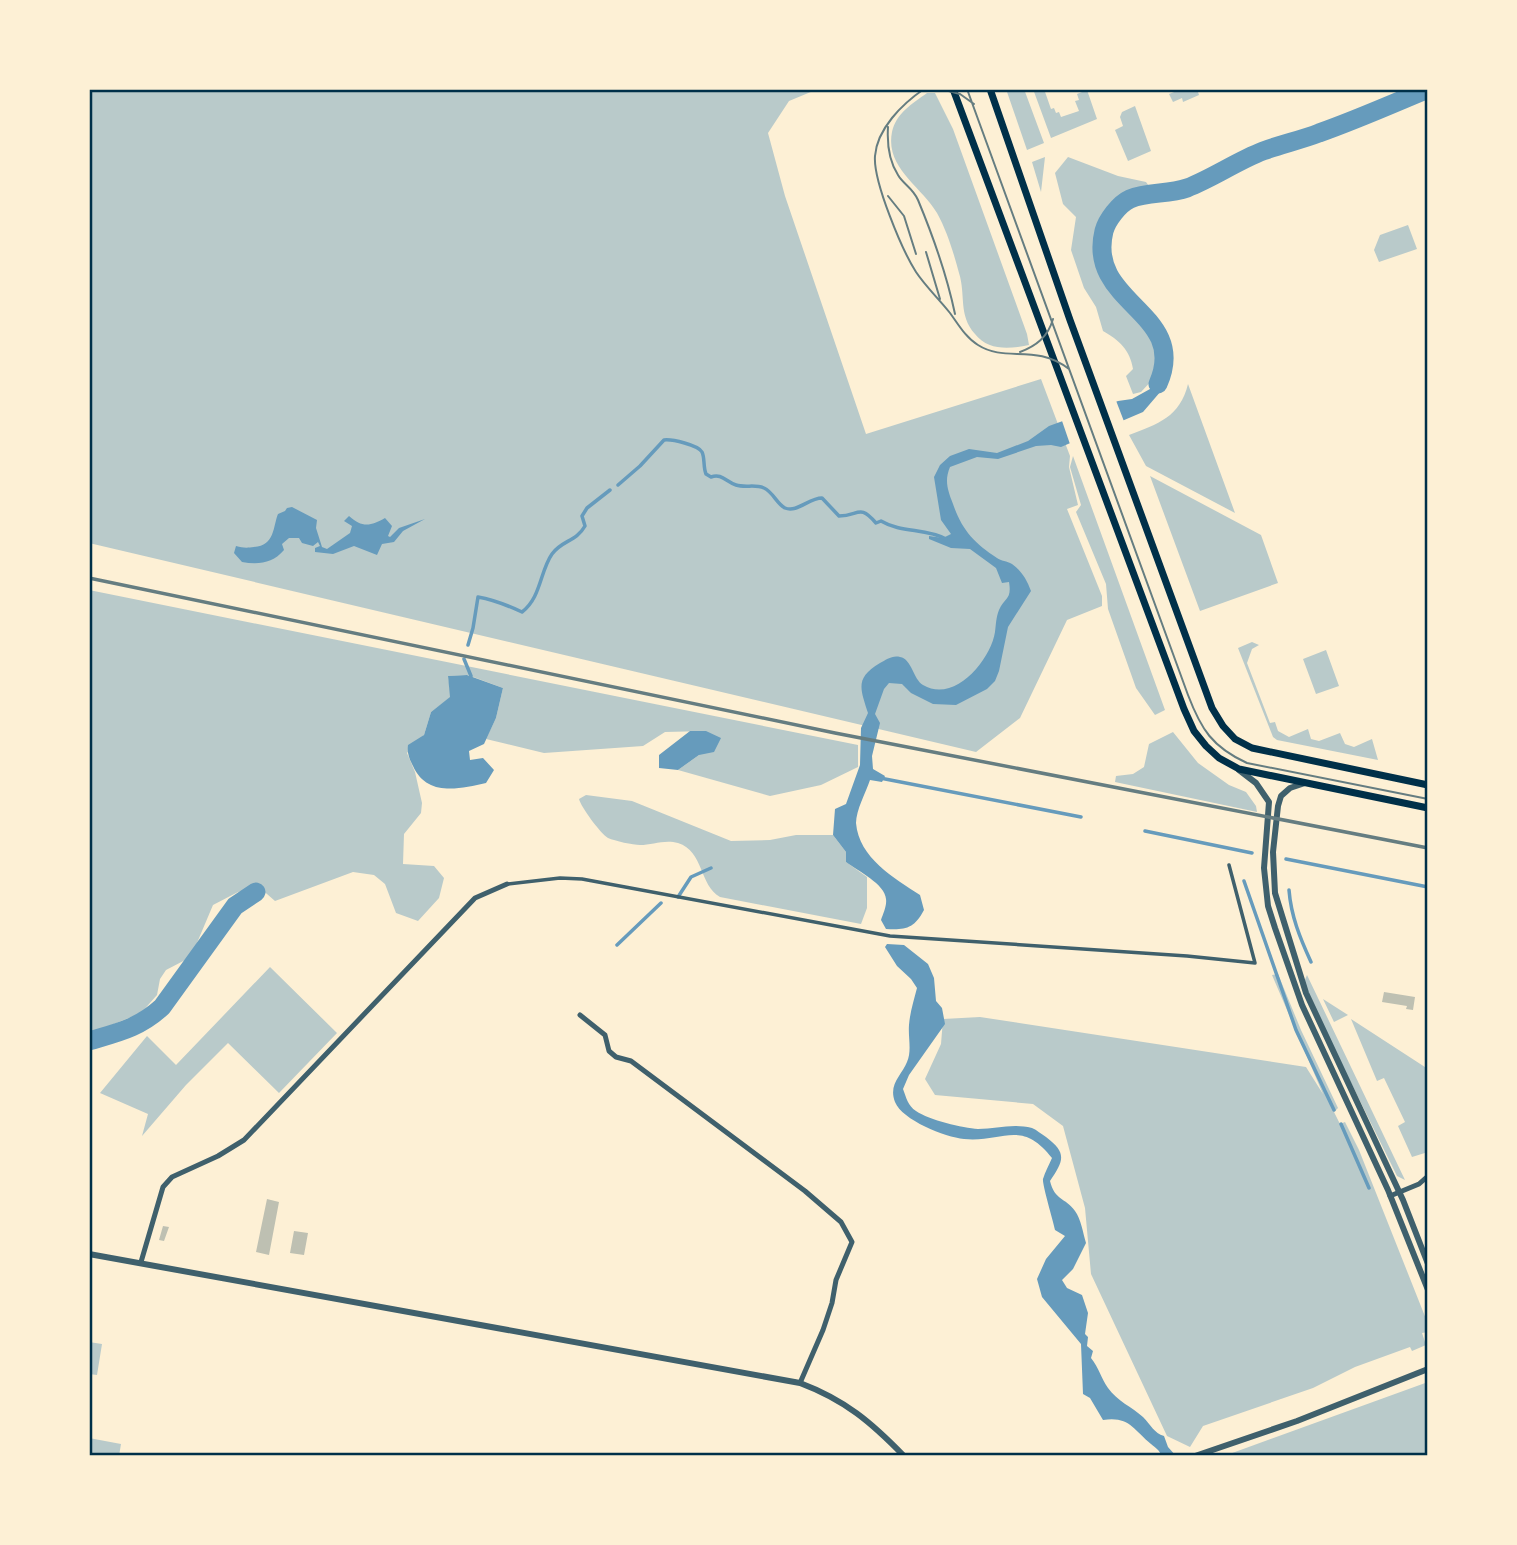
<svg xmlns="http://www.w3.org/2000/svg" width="1517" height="1545" font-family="'Fira Sans Condensed',sans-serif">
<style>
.green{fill:#b9caca}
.water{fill:#669bbc}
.pier{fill:#fdf0d5}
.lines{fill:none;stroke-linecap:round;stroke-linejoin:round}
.stream{stroke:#669bbc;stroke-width:3.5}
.river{stroke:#669bbc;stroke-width:19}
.building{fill:#bec0b2}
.pedestrian{stroke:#3f606c;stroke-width:3.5}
.minor{stroke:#3f606c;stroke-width:5}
.tertiary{stroke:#3f606c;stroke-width:6}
.secondary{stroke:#003049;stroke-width:7}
.tram{stroke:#657d81;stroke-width:2}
.rail{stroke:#657d81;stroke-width:3.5}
.neatline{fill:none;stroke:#003049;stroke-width:2.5}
</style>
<rect width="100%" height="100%" fill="#fdf0d5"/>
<!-- green -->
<path class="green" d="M89 89H818L789 101 768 133 785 196 866 434 1041 379 1070 456 1069 467 1078 505 1067 509 1102 596V606L1067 620 1020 718 976 752 89 543Z
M1006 89H1024L1044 143 1027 150Z
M1033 89H1044L1051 109 1054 108 1056 113 1059 112 1061 117 1079 111 1075 101 1079 100 1077 94 1087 90 1097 119 1051 138Z
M1182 89H1207L1198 92 1199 95 1183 102 1182 98 1173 102 1169 94Z
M927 93H935L953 129 1027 334 1029 345C1010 349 988 351 975 334 958 315 966 295 959 273 954 254 947 231 937 213 921 186 885 168 892 132 896 113 913 103 927 93Z
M1135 106 1151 151 1128 161 1115 130 1123 126 1120 117 1122 112Z
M1045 157 1041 192 1032 162Z
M1068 157 1118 176 1146 182 1151 189 1129 194 1117 203 1101 224 1096 246 1102 274 1154 336 1160 355 1154 378 1141 392 1133 394 1126 376 1133 369C1130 350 1119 340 1103 331L1096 307 1084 288 1071 250 1076 217 1063 204 1055 173Z
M1408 225 1417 249 1379 262 1374 250 1380 235Z
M1188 384 1235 513 1146 466 1129 435C1158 424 1180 417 1188 384Z
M1073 456 1165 710 1155 715 1136 688 1108 609 1106 584 1076 512 1081 505 1070 467Z
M1150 476 1261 535 1278 583 1200 611Z
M89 590 858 745V767L821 785 770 796 678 770 699 755 706 731 665 732 643 746 544 753 486 739 496 718 503 688 468 675 448 676 451 697 431 712 424 735 407 753 415 772 422 803 421 813 404 834 403 864 434 866 444 878 439 898 418 921 396 913 385 884 374 875 353 872 275 901 259 887 238 892 213 905 191 957 166 970 160 979 157 995 141 1013 89 1034Z
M1252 642 1259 645 1252 649 1247 663 1270 723 1275 722 1278 731 1289 737 1308 729 1311 739 1319 741 1340 733 1345 744 1354 747 1372 739 1378 760 1277 740 1273 737 1238 648Z
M1326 650 1339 686 1316 694 1303 659Z
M1173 732 1198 763 1229 785 1246 792 1256 806 1257 812 1115 782 1116 776 1133 774 1144 767 1149 744Z
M586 795 632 801 731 841 770 840 796 835H833L846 852V862L867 877V908L861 924 720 897C699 885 704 851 678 843 665 839 652 845 640 845 633 845 615 841 608 838 600 833 581 807 579 799Z
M270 967 337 1033 279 1093 228 1043 186 1085 142 1136 148 1114 100 1093 147 1036 176 1065Z
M1278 974 1301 1030 1338 1108 1334 1112 1340 1124 1345 1122 1359 1150 1428 1324V1332L1422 1333 1426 1345 1412 1351 1410 1347 1355 1367 1313 1388 1203 1426 1190 1447 1167 1436 1091 1274 1085 1208 1063 1126 1033 1104 935 1095 925 1079 941 1044 943 1019 980 1017 1306 1067 1323 1094 1272 975Z
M1307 975 1405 1180 1397 1176 1328 1036 1304 982Z
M1323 999 1348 1015 1334 1022Z
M1351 1019 1428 1069V1152L1412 1157 1398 1126 1405 1122 1384 1078 1377 1081Z
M89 1342 102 1344 97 1375 89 1374Z
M1428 1382V1456H1224Z
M89 1438 121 1444 119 1456H89Z"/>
<!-- water -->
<path class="water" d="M1160 359 1167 360 1161 391 1143 412 1061 447 1051 445 1036 446 998 459 977 457 950 467C944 481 948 491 953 504 962 530 974 543 997 558 1001 561 1007 561 1012 564 1022 571 1027 580 1031 591L1008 627 999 671 995 681 987 689 956 705 933 704 911 693 902 684 889 683 884 689 875 714 880 723 872 756 873 769 885 776 882 782 870 780C866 792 856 810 856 823 859 858 894 878 920 895L924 910C914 929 905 930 886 929L881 920C883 914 887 906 886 899 885 884 858 871 846 862V852L833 835 835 809 846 804 860 765 861 728 868 713C860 688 855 678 880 663 886 660 892 655 900 657 912 659 913 679 923 685 955 704 991 659 995 632 996 625 996 617 999 610 1005 597 1012 600 1009 582L1002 583 996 568 970 549 951 548 929 539V536L943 538 951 534 941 520 934 477 940 465 950 456 969 449 997 453 1028 441 1049 426 1118 401 1132 399 1150 389 1156 377Z
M292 507 317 520 316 528 322 547 327 549 350 533 352 526 344 521 349 516C362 528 371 526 385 518L392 526 388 536 390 537 399 528 425 519 403 531 394 542 382 544 377 555 354 546 333 554 315 552V548L320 546 318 542 313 546 302 543 299 538H289L282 544 284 550C273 563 259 565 242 562L234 553 236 546C243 548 247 548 254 547 275 546 273 526 278 514L285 511 287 508Z
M467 675 503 688 496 718 484 744 469 751 470 760 483 758 494 770 486 783C459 789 427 797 413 766 409 758 407 753 408 745L424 735 431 712 450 697 448 676Z
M690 731H706L721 738 714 752 699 755 678 770 659 768V755Z
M887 944 904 945 928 964 934 978 936 1001 942 1008 945 1024 909 1075 903 1089C906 1097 908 1106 916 1111 929 1120 963 1128 978 1129 997 1129 1012 1123 1032 1128 1037 1130 1041 1134 1046 1137 1067 1153 1064 1160 1050 1181 1055 1201 1065 1197 1075 1211 1081 1219 1083 1233 1086 1243L1073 1269 1062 1280 1067 1288 1082 1295 1088 1313 1085 1334 1088 1337 1087 1346 1093 1351 1091 1358C1099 1368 1101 1378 1108 1388 1117 1401 1132 1407 1143 1417 1151 1425 1154 1433 1164 1436L1168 1447 1176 1456H1162C1159 1450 1156 1448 1151 1444 1133 1429 1129 1416 1103 1420L1090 1398 1083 1394 1081 1344 1042 1297 1037 1279 1046 1259 1065 1236 1055 1230C1053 1220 1042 1184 1043 1179 1045 1172 1049 1165 1052 1158 1021 1118 1002 1143 964 1139 945 1137 902 1120 895 1102 888 1084 902 1075 907 1062 912 1051 908 1037 909 1025 910 1012 914 1000 917 988L911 979 897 966 885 947Z"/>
<!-- pier -->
<path class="pier" d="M1115 398 1125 424 1071 447 1061 418Z"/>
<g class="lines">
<!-- stream -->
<path class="stream" d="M618 485 640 466 664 440C672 439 698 445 702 452 705 458 703 467 706 474L711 477C722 473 726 482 736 485 745 488 756 484 764 488 773 492 777 504 785 508 797 513 809 498 822 498L839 516C859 516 859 503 876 523L881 521C901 533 926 528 946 539
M468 645 473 628 478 597C495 600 507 605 522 612 541 598 540 571 552 554 562 540 576 542 585 526L582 516 587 508 610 490
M464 659 471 676
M880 778 1081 817
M1145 831 1252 853
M1286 859 1428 887
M1244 881 1296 1030 1334 1110
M1289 890C1291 916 1300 938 1311 962
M678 897 691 877 711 868
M617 945 661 903
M1341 1124 1369 1188"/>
<!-- river -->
<path class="river" d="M1158 384C1190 312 1086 304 1104 231 1107 220 1119 204 1130 199 1148 191 1168 195 1187 188 1213 178 1237 161 1263 151 1282 144 1301 140 1319 133 1356 120 1392 104 1428 89
M89 1041C119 1032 139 1028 162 1007L235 906 256 892"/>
</g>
<!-- building -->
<path class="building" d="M1384 992 1415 997 1413 1010 1406 1009 1407 1006 1382 1002Z
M267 1199 279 1202 269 1255 256 1252Z
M163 1226 169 1227 164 1241 159 1240Z
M294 1231 308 1233 304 1255 290 1253Z"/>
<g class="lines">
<!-- pedestrian -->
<path class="pedestrian" d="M507 884 560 878 582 879 890 936 1187 956 1255 963 1229 865"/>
<!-- minor -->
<path class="minor" d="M580 1015 605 1035 609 1051 616 1057 631 1061 805 1191 841 1222 852 1242 836 1280 832 1303 823 1330 800 1383
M1390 1196 1419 1184 1428 1176
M141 1262 163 1187 172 1177 218 1156 244 1140 475 898 507 884"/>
<!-- tertiary -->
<path class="tertiary" d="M1239 770 1256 783 1269 802 1264 868 1268 906 1275 928 1302 1005 1388 1190 1428 1290
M1305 783 1290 788 1281 796 1278 806 1273 852 1275 893 1306 993 1403 1200 1428 1264
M89 1254 800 1383C845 1400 871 1422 904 1456
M1195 1456 1297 1421 1428 1369"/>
<!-- secondary -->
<path class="secondary" d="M953 89 1184 709 1194 731 1206 746 1219 758 1239 769 1428 808
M990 89 1070 320 1212 708 1223 726 1235 739 1252 748 1428 785"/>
<!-- tram -->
<path class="tram" d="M924 89C902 104 877 129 875 156 873 181 902 250 916 272 926 287 939 299 950 313 958 324 966 338 978 345 1006 363 1035 343 1069 369
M941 89 960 94 974 104
M967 89 1188 695C1201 729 1212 747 1247 763L1428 799
M888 127C887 143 889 161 898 175 903 184 913 188 918 200 933 236 947 276 955 314
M888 196 904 216 916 254
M926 252 940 299
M1020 352C1036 346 1048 337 1053 319"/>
<!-- rail -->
<path class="rail" d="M89 578 835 733 1428 848"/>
</g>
<!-- border -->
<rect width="1517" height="1545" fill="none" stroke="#fdf0d5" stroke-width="182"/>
<rect x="91" y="91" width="1335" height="1363" class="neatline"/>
</svg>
